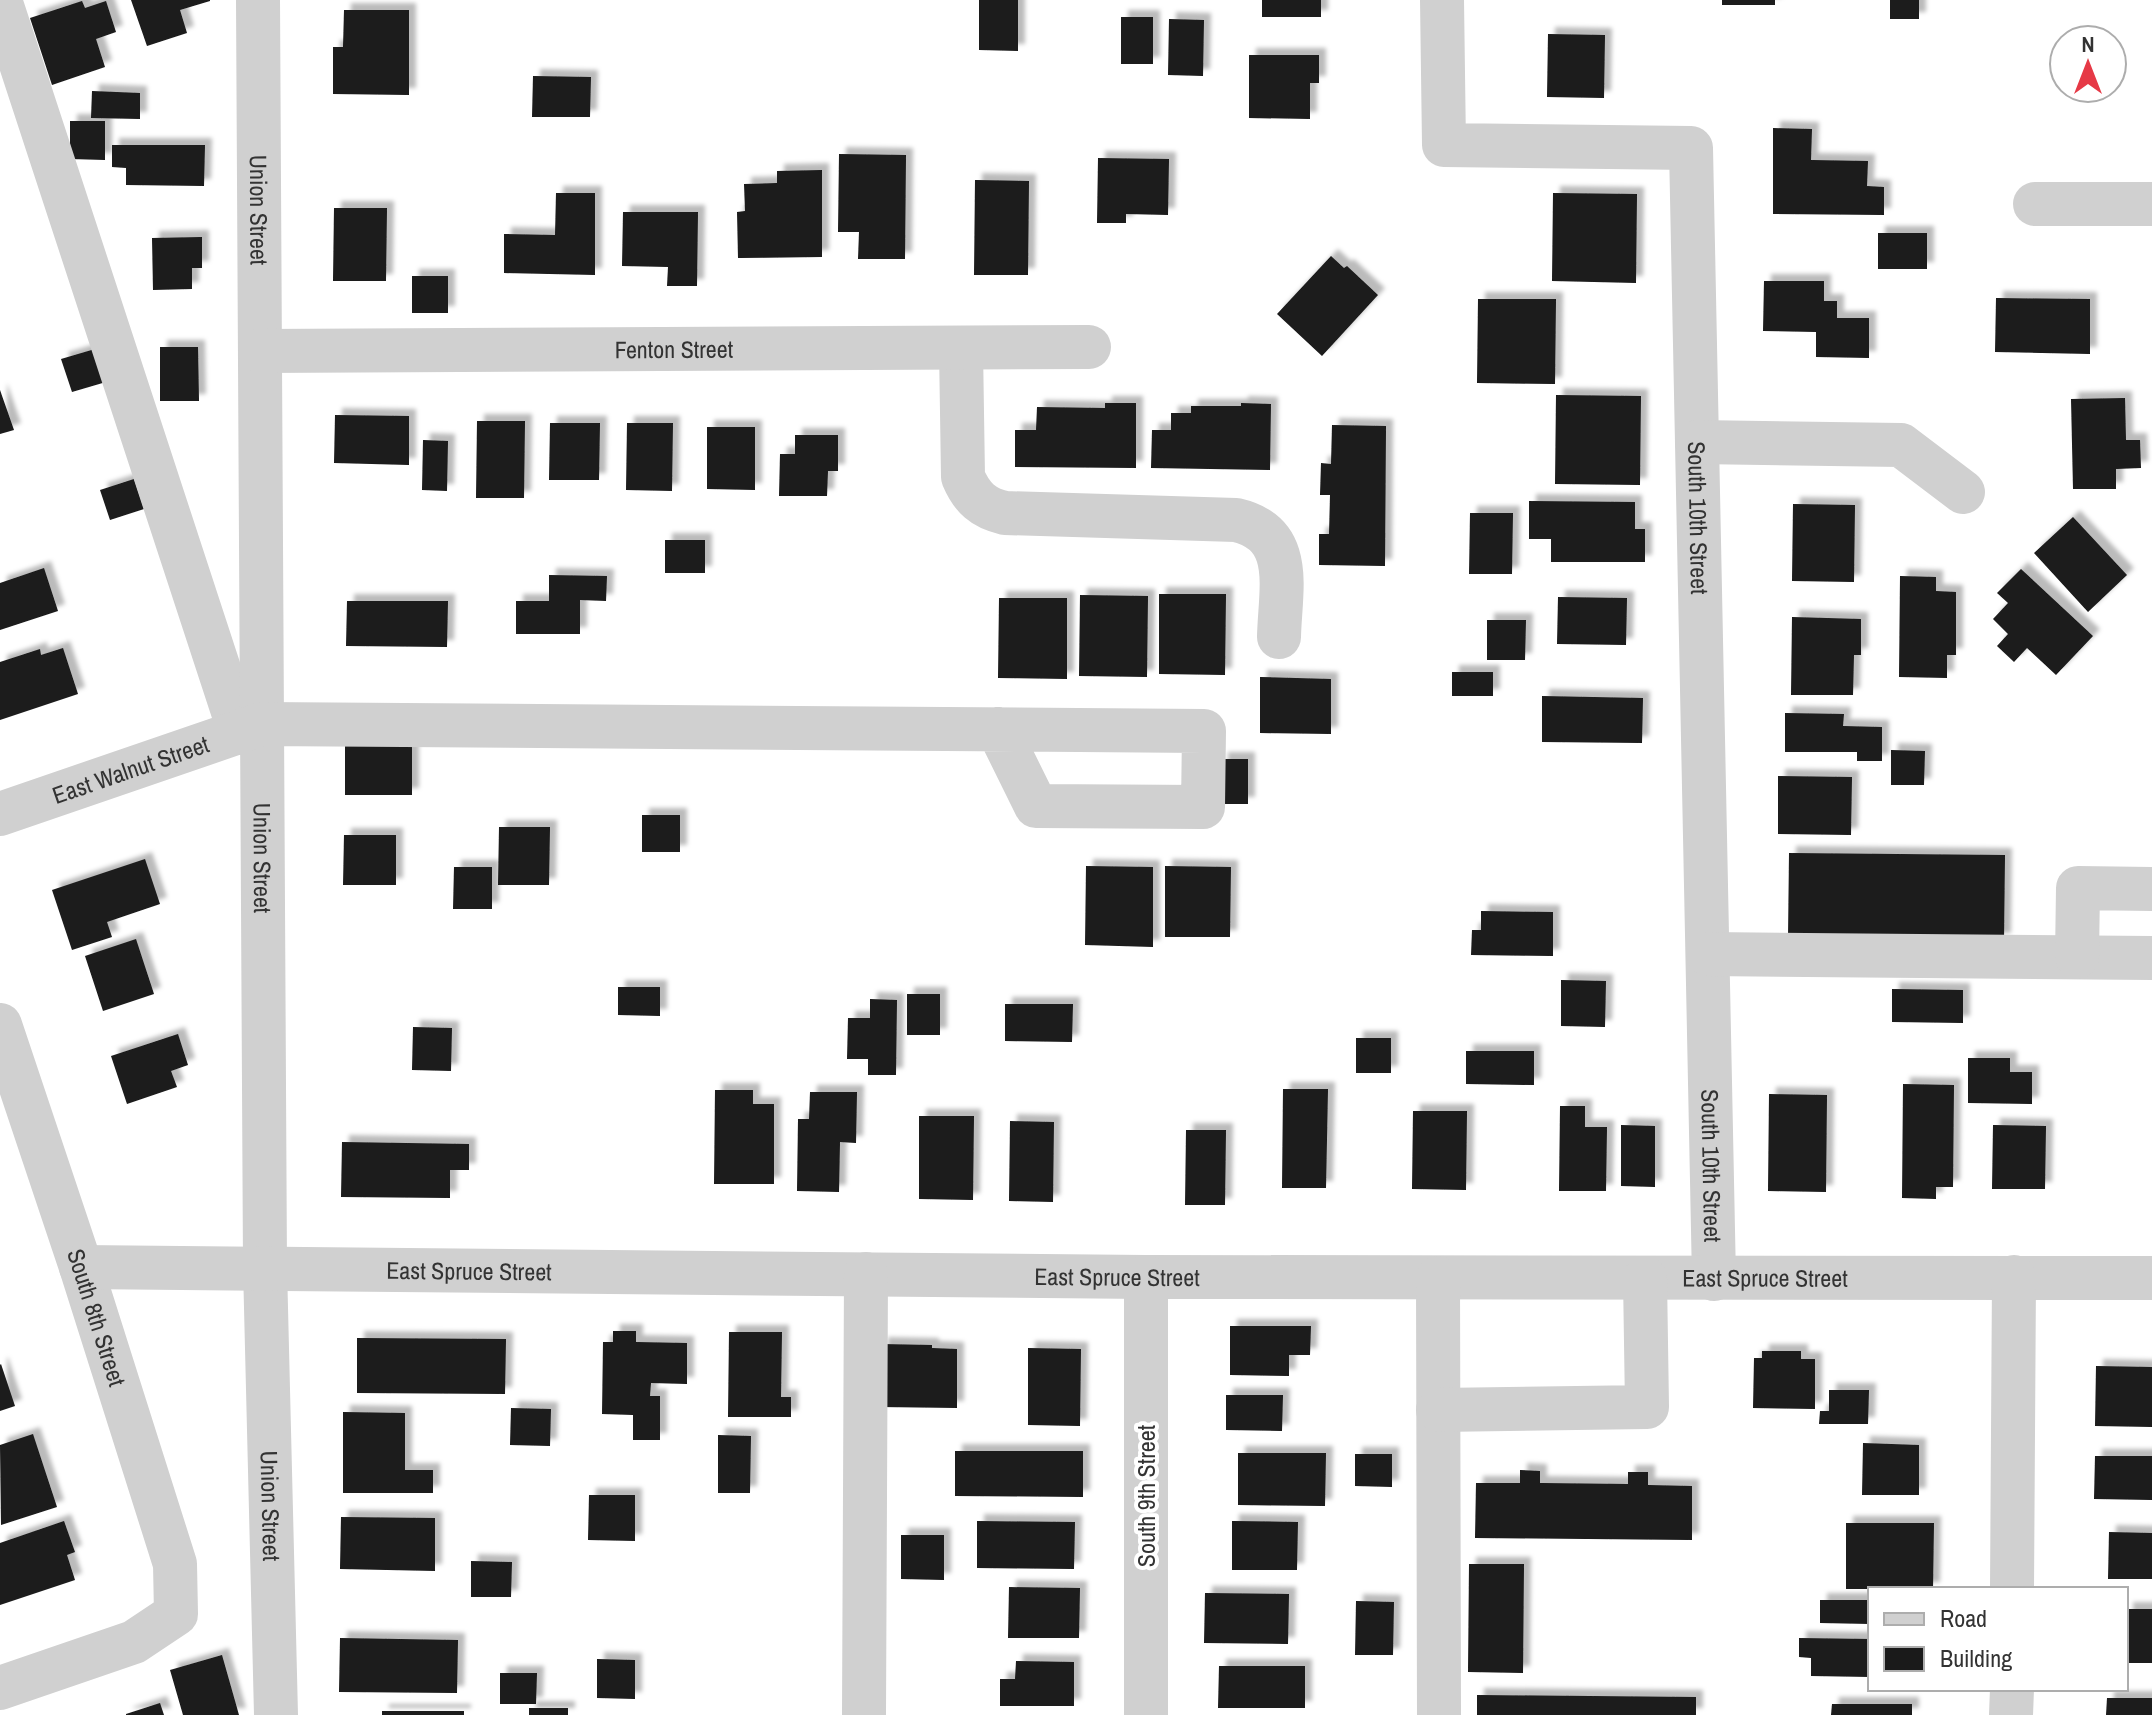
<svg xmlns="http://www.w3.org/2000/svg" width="2152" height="1715" font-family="'Archivo Narrow',sans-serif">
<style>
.building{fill:#1a1a1a;filter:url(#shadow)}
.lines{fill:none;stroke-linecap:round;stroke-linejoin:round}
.minor{stroke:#d0d0d0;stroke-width:44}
.labels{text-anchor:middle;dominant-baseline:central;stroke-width:8;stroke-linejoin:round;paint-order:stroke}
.street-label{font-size:24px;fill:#333;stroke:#fff}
</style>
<defs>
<filter id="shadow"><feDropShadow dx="7" dy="-7" stdDeviation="2" flood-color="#0004"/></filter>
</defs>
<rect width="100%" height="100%" fill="#fff"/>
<!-- building -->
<path class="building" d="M131 0H210V1L180 10 187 33 147 46Z
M979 0H1018V51L979 50Z
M1262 0H1321V17H1262Z
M1722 0H1775V5H1722Z
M1890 0H1919V19H1890Z
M82 1 85 8 106 1 116 32 96 39 105 67 52 85 30 18Z
M344 10H409V95L333 94V47H343Z
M1121 17H1153V64H1121Z
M1169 19 1204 20 1203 76 1168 75Z
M1548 34 1605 35 1604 98 1547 97Z
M1249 55H1319V83H1310V119L1249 118Z
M533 76 591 77 590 117H532Z
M92 91 140 93V119L91 118Z
M70 121H105V160L70 159Z
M1773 128 1812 129 1811 160 1868 161 1867 186 1884 187V215L1773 214Z
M112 145H205L204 186 126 185V168L112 167Z
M839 154 906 155 905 259H858L859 232H838Z
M1098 158 1169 159 1168 215 1126 214V223H1097Z
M822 170V257L738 258 737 212 745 211 744 184 777 183V171Z
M975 180 1029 181 1028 275H974Z
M556 193H595V275L504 273V234L555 235Z
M1553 193 1637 194 1636 283 1552 281Z
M334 208H387L386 281H333Z
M623 212H698L697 286H667L668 267 622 266Z
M1878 233H1927V269H1878Z
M202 237V268H192V289L153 290 152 238Z
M1331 256 1344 268 1347 266 1378 295 1322 356 1277 314Z
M412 276H448V313H412Z
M1764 281H1824V301H1837V318H1869V358L1816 357V332L1763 331Z
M1996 298 2090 299V354L1995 352Z
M1478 299H1556L1555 384 1477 383Z
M160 347H198L199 401H160Z
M95 349 106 382 72 392 61 359Z
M0 390 14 430 0 434Z
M1556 395 1641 396 1640 485 1555 484Z
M2125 398 2126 440H2140L2141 468 2116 469V489H2073L2071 399Z
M1105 403H1136V468L1015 467V430H1036L1037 407 1105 408Z
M1241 403 1271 404 1270 470 1151 468 1152 430H1171V413H1191V406H1241Z
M335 415 409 416V465L334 463Z
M477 421H525L524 498H476Z
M550 423H600L599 480H549Z
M627 423H673L672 491 626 490Z
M1332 425 1386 426 1385 566 1319 565V534H1329L1330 495H1320L1321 463 1331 464Z
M707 427H755V490L707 489Z
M795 435H838V471H828L827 496H779L780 454H795Z
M423 440 448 441 447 491 422 490Z
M134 479 144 509 110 520 100 490Z
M1529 501 1635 502V529H1645V562H1551V539H1529Z
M1793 504 1855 505 1854 582 1792 581Z
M1470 513H1513L1512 574H1469Z
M2073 517 2127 575 2088 612 2034 553Z
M665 540H705V573H665Z
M44 568 58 611 0 630V583Z
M2021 569 2093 636 2056 675 2027 648 2014 662 1997 646 2008 634 1993 619 2008 603 1997 593Z
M549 575 607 576 606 601 580 600V634H516V601H549Z
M1900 576 1936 577V591L1956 592V655H1947V678L1899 677Z
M1159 594H1226L1225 675 1159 674Z
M1080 595 1148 596 1147 677 1079 676Z
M1558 597 1627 598 1626 645 1557 644Z
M999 598H1067V679L998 678Z
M347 601H448L447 647 346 646Z
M1792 617 1861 619V655H1854L1853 695H1791Z
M1487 620H1526L1525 660H1487Z
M63 648 78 694 0 720V662L40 649 41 655Z
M1452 672H1493V696H1452Z
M1260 677 1331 679V734L1260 733Z
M1542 696 1643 698 1642 743 1542 742Z
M1785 713 1844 714 1843 726 1882 727V761H1857V752H1785Z
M345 741 412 742V795H345Z
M1891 750 1925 751 1924 785H1891Z
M1221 759H1248V804H1221Z
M1778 776 1852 777 1851 835 1778 834Z
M642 815H680V852H642Z
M499 827H550L549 885H498Z
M344 835H396V885H343Z
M1789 853 2005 855 2004 940 1788 938Z
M145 859 160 904 107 922 112 937 72 950 52 890Z
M1086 866 1153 867V947L1085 945Z
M1165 866 1231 867 1230 937H1165Z
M454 867H492V909H453Z
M1481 911 1553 912V956L1471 955 1472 930H1481Z
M136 939 154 994 103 1011 85 956Z
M1561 980 1606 981 1605 1027 1561 1026Z
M618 987H660V1016L618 1015Z
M1892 989 1963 990V1023L1892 1022Z
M907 994H940V1035H907Z
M870 999 897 1000 896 1075H868V1059H847L848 1018H870Z
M1005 1004H1073L1072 1042 1005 1041Z
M413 1027 452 1028 451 1071 412 1070Z
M178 1034 188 1065 171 1071 177 1087 127 1104 111 1056Z
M1356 1038H1391V1073H1356Z
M1466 1051H1534V1085L1466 1084Z
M1968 1058H2010V1072H2032V1104L1968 1103Z
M1903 1084 1954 1085 1953 1187H1936V1199L1902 1198Z
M1283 1089H1328L1326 1188H1282Z
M715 1090H753V1104H774V1184H714Z
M810 1092H857L856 1143 840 1142 839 1192 797 1191 798 1119H809Z
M1769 1094 1827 1095 1826 1192 1768 1191Z
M1560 1106H1585V1127H1607L1606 1191H1559Z
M1413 1111H1467L1466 1190 1412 1189Z
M919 1116H974L973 1200 919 1199Z
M1010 1121 1054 1122 1053 1202 1009 1201Z
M1621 1125 1655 1126V1187L1621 1186Z
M1993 1125 2046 1126 2045 1189H1992Z
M1186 1130H1226L1225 1205H1185Z
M342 1142 469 1144V1170H450V1198L341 1197Z
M1230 1326H1311L1310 1355H1289V1376L1230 1375Z
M613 1331H636V1342L687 1343V1384L651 1383 650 1396H660V1440H633V1415L602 1414 603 1342H613Z
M729 1332H782L781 1397H791V1417H728Z
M357 1338 506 1339 505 1394 357 1393Z
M881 1344 932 1345V1348L957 1349V1408L880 1407Z
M1028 1348 1081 1349 1080 1426 1028 1425Z
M1762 1351H1801V1359H1815V1409L1753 1408 1754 1358H1762Z
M1 1364 15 1406 0 1411V1365Z
M2096 1366 2152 1367V1427L2095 1426Z
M1829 1390H1869L1868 1424H1819L1820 1411H1829Z
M1226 1395H1283L1282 1431 1226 1430Z
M511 1408 551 1409 550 1446 510 1445Z
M343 1412 405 1413V1470H433V1493H343Z
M33 1434 57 1507 1 1525 0 1445Z
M718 1435 751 1436 750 1493H718Z
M1863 1443 1919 1445V1495H1862Z
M955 1451H1083V1497L955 1496Z
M1238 1453H1326L1325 1506 1238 1505Z
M1355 1454H1392V1487L1355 1486Z
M2095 1456H2152V1500L2094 1499Z
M1520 1470 1540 1471V1483L1628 1484V1472H1648V1485L1692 1486V1540L1475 1538 1476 1483H1520Z
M589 1495H635V1541L588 1540Z
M341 1517 435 1518V1571L340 1569Z
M64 1521 75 1552 67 1555 75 1580 0 1605V1543Z
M977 1521 1075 1522 1074 1569 977 1568Z
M1232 1521 1298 1522 1297 1570H1232Z
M1846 1523H1934L1933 1589H1846Z
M2109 1532 2152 1533V1579H2108Z
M901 1535H944V1580L901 1579Z
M471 1561 512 1562 511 1597H471Z
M1469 1564H1524L1523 1673 1468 1672Z
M1009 1587 1080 1588 1079 1638H1008Z
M1205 1593 1289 1594 1288 1644 1204 1643Z
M1820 1600H1870V1624L1820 1623Z
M1356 1601 1394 1602 1393 1655H1355Z
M2126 1609H2152V1663H2126Z
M340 1638 458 1640 457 1693 339 1692Z
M1799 1638 1870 1639V1677L1811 1676V1658L1799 1657Z
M222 1655 239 1715H183L170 1670Z
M597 1659 635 1660V1699L597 1698Z
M1016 1661 1074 1662V1706H1000V1679H1015Z
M1219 1666H1305V1708H1218Z
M500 1673H537L536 1704H500Z
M1477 1695 1696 1697V1715H1477Z
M2107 1698H2152V1715H2106Z
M160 1703 164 1715H126V1714Z
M1832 1704H1912V1715H1831Z
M529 1708H568V1715H529Z
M382 1711H464V1715H382Z"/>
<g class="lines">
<!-- minor -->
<g class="minor">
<path d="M0 0 240 733"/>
<path id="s1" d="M258 0 265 1267 276 1715"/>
<path id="s2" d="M1442 0 1444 145 1691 148 1714 1279"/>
<path d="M2035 204H2152"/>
<path d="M961 348 963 477C972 498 983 508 1005 513L1236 520C1296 534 1280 589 1279 637"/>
<path id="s3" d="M260 351 1089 347"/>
<path d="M1697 442 1901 445 1963 492"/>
<path id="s4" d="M0 814 262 724 1204 731 1203 807 1036 806 998 729"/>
<path d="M1708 954 2152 958"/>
<path d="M2077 957 2078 888 2152 889"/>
<path id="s5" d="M0 1025 81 1267 175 1564 176 1614 134 1642 0 1688"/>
<path id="s6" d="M81 1267 1146 1277 2152 1278"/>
<path d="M1438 1278 1439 1715"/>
<path d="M1438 1410 1647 1407 1645 1278"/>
<path d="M2012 1589 2014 1277"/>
<path d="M864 1715 866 1274"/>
<path d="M1146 1715V1277"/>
<path d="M2011 1715 2012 1689"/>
</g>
</g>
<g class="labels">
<!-- street labels -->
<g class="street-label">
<text stroke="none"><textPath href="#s1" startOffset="210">Union Street</textPath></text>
<text stroke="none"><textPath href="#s3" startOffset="414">Fenton Street</textPath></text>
<text stroke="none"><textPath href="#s2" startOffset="762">South 10th Street</textPath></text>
<text stroke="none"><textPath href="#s4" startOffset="138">East Walnut Street</textPath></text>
<text stroke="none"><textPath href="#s1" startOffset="858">Union Street</textPath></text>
<text stroke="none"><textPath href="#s2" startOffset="1410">South 10th Street</textPath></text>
<text stroke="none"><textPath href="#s6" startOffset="388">East Spruce Street</textPath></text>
<text stroke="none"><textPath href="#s6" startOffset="1036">East Spruce Street</textPath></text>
<text stroke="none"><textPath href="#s6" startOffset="1684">East Spruce Street</textPath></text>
<text stroke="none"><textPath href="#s5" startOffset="308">South 8th Street</textPath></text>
<text transform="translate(1146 1496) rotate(-90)">South 9th Street</text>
<text stroke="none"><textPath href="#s1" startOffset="1506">Union Street</textPath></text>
</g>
</g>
<!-- legend -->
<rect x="1868" y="1587" width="260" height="104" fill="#ffffff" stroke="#adadad" stroke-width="2"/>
<rect x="1884" y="1613" width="40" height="12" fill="#d0d0d0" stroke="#adadad" stroke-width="2"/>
<text x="1940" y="1627" font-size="24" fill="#333333">Road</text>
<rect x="1884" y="1647" width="40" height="24" fill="#1a1a1a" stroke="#adadad" stroke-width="2"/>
<text x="1940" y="1667" font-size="24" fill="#333333">Building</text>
<!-- north arrow -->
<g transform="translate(2088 64)"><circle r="38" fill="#ffffff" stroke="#adadad" stroke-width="2"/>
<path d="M0-6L14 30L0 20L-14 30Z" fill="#e63946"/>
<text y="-12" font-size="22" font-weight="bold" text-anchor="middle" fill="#333333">N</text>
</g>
</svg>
